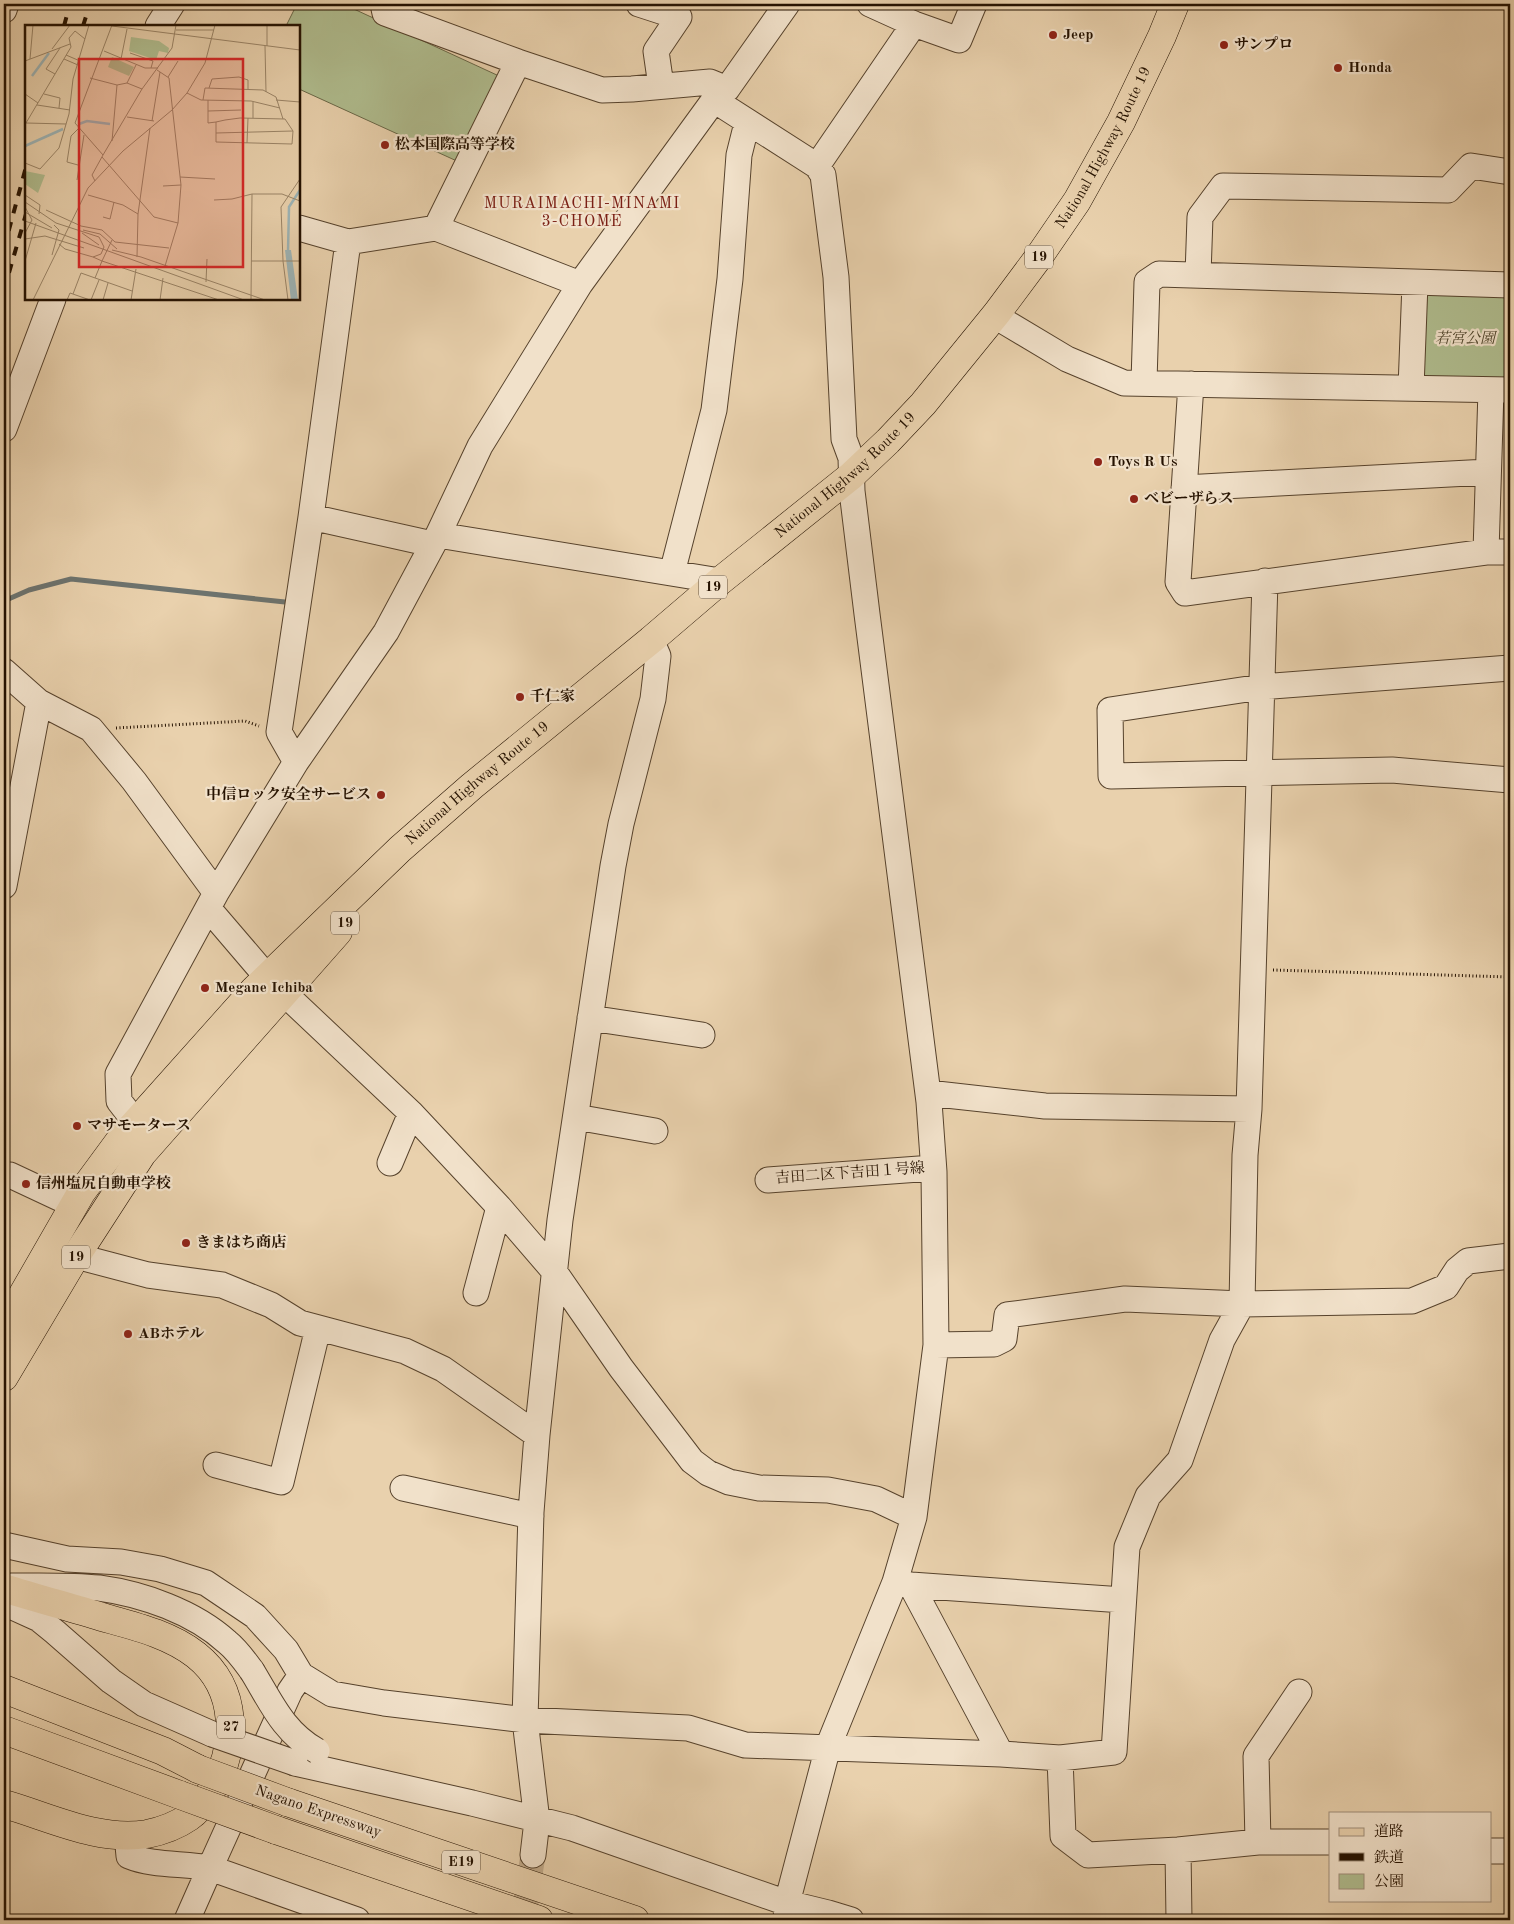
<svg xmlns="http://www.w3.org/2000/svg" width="1514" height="1924" font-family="'Old Standard TT','Noto Serif JP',serif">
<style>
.green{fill:#b0bd8f;stroke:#6a6848}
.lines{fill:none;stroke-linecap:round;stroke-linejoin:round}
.stream{stroke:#6d736e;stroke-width:5}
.minor-tunnel{stroke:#c2ab8b;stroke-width:25;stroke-dasharray:25 12;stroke-linecap:butt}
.minor-casing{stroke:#56422c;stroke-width:27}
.major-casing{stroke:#251201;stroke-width:29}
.highway-casing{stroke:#251201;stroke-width:29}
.path{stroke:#251201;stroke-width:3;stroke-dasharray:1 2.5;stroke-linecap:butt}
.minor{stroke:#f1e1ca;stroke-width:25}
.major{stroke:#e9d1ad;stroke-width:28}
.highway{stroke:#e9d1ad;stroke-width:28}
.rail{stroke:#251201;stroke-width:4;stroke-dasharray:9 9;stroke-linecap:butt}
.minor-bridge-casing{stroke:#56422c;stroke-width:27;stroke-linecap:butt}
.highway-bridge-casing{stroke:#251201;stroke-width:29;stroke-linecap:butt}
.minor-bridge{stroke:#f1e1ca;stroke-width:25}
.highway-bridge{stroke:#e9d1ad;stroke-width:28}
.poi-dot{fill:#8f2418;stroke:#f1e1ca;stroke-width:2}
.labels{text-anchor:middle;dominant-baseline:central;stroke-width:4.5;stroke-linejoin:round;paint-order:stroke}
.shield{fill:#f1e1ca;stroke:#62503d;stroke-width:1}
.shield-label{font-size:14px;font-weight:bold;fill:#251201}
.poi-label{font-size:15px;font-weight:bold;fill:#251201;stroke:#f1e1ca;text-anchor:start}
.street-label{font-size:15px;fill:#251201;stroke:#f1e1ca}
.park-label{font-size:15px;font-style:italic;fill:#4f452c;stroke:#f1e1ca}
.neighbourhood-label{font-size:16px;letter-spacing:1px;fill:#7a1f14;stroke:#f1e1ca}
.inset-river{fill:none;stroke:#9db4b6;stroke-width:2.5}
.inset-road{fill:none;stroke:#9b8568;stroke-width:1}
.view{fill:#d62828;fill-opacity:0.15;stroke:#d62828;stroke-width:2.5}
.inset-edge{fill:none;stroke:#251201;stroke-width:2.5}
</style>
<rect width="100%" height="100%" fill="#e9d1ad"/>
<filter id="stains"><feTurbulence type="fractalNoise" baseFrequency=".004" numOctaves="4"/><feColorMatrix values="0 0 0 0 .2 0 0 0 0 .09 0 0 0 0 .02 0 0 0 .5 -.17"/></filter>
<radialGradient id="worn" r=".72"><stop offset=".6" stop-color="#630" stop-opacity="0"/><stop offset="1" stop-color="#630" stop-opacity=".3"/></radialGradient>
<!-- green -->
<path class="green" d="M297 4H343L499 76 459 162 299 89V26H286Z
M1421 290 1510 293V386L1417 384Z"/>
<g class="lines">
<!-- stream -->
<path class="stream" d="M4 601 29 590 71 579 285 602"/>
<!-- minor-tunnel -->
<path class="minor-tunnel" d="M523 1920 533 1855"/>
<!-- minor casing -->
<g class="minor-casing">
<path id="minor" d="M383 4 385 13 518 62 602 90 632 89 710 82 727 89
M639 4 679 17 656 51 661 86
M870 4 914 24 959 40 974 4
M4 10 6 4
M158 26 172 4
M714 100 817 166 823 175 836 277 844 439 851 458 852 491 867 614 929 1102 934 1172 936 1345 914 1517 895 1582 828 1747 787 1903 786 1920
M817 166 914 24
M299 228 348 242 436 228 518 62
M436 228 580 284
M1198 275 1200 217 1223 186 1448 190 1471 166 1510 172
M997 313 1005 322 1067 359 1124 383 1510 390
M1144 382 1147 282 1159 274 1510 285
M1191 384 1178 582 1185 593 1486 552H1510
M1411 388 1415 283
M4 429 53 299
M1184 488 1488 472
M311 517 432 544
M438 535 720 581
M1486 552 1491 390
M672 573 714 410 730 279 739 155 747 123
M1510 668 1261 687 1110 710 1111 776 1392 770 1510 780
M4 671 39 702 91 729 134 781 216 893
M296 762 279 732 311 517 348 242
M4 886 39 702
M208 908 267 977 411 1113 499 1207 554 1271 621 1368 692 1461 708 1473 729 1482 759 1488 828 1490 876 1499 914 1517
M590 1018 702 1035
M928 1093 1045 1106 1249 1109
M576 1117 655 1131
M149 1135 136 1123 119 1101 118 1074 216 893 296 762 386 632 438 535 480 446 580 284 714 100 727 89 787 4
M390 1163 411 1113
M4 1175H10L74 1205
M768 1180 933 1168
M76 1256 148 1275 222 1285 271 1305 300 1323 405 1351 443 1369 537 1435
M476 1293 499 1207
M936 1345 994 1344 1004 1339 1007 1315 1125 1299 1242 1304 1412 1301 1446 1287 1457 1270 1468 1261 1510 1256
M216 1465 281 1482 318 1328
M403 1488 531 1516
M4 1545 67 1559 121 1562 160 1569 206 1583 255 1616 286 1650 301 1675 332 1694 384 1703 525 1720 688 1728 745 1745 1001 1754 1060 1758 1114 1752 1127 1547 1148 1496 1180 1460 1222 1340 1242 1304 1245 1155 1249 1109 1265 581
M895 1582 911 1585 1123 1600
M911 1585 1001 1754
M11 1586C40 1586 70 1585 99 1588 143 1594 194 1612 227 1642 237 1650 244 1660 252 1671
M4 1603 39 1619 55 1632 111 1681 144 1704 212 1734
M301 1675 290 1691 210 1868 357 1920
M1060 1758 1063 1836 1088 1855 1178 1850 1258 1842H1330
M295 1763 472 1803 572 1828 787 1903 828 1913 851 1920
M127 1835 129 1856C153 1866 184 1863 210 1868L187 1920
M1258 1842 1256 1756 1299 1692
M1178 1850 1179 1920
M1490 1851H1510
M533 1855 537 1821 525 1720 531 1512 537 1435 560 1220 613 866 621 824 653 699 658 656 651 640"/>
</g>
<!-- major casing -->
<g class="major-casing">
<path id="major" d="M4 1588C36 1598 69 1607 102 1617 134 1626 169 1634 196 1655 239 1689 238 1748 211 1791 205 1801 198 1811 189 1817 176 1826 162 1831 147 1834 98 1842 50 1817 4 1804"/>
</g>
<!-- highway casing -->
<g class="highway-casing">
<g id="highway">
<path id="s1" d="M4 1327 81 1193 120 1140 254 990 400 849 472 786 651 640 720 581 851 476 888 441 923 404 997 313 1038 258 1077 201 1121 122 1162 36 1175 4"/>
<path d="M4 1377 76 1256 142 1154 338 932"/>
<path d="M4 1689 163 1751 198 1769"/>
<path d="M4 1730 180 1795"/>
<path d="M287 1802 635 1920"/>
<path d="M276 1830 539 1920"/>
</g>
</g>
<!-- path -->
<path class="path" d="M116 728 245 721 259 726
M1273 970 1510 977"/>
<!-- minor -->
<use href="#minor" class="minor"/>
<!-- major -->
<use href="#major" class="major"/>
<!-- highway -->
<use href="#highway" class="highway"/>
<!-- rail -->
<path class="rail" d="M64 26 70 4
M83 26 90 4
M4 248 26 167
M4 290 26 214"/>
<!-- minor-bridge casing -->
<g class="minor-bridge-casing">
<path id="minor-bridge" d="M252 1671C271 1702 283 1732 317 1751
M212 1734 295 1763"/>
</g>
<!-- highway-bridge casing -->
<g class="highway-bridge-casing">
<path id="highway-bridge" d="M198 1769 287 1802
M180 1795 276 1830"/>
</g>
<!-- minor-bridge -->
<use href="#minor-bridge" class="minor-bridge"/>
<!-- highway-bridge -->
<use href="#highway-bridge" class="highway-bridge"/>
</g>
<!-- markers -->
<g class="poi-dot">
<circle cx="1053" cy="35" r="5"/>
<circle cx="1224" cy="45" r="5"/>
<circle cx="1338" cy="68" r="5"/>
<circle cx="385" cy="145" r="5"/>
<circle cx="1098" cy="462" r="5"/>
<circle cx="1134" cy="499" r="5"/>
<circle cx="520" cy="697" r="5"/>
<circle cx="381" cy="795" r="5"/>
<circle cx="205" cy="988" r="5"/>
<circle cx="77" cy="1126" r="5"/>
<circle cx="26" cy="1184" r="5"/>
<circle cx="186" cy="1243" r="5"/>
<circle cx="128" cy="1334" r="5"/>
</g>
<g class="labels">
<!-- shield labels -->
<g class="shield">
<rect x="1025" y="245.5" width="28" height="23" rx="4"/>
<rect x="699" y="575.5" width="28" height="23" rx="4"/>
<rect x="331" y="911.5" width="28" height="23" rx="4"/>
<rect x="62" y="1245.5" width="28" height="23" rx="4"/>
<rect x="217" y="1715.5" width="28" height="23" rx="4"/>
<rect x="442" y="1850.5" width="38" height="23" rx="4"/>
</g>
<g class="shield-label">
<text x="1039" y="257">19</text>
<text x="713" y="587">19</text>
<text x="345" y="923">19</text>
<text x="76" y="1257">19</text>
<text x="231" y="1727">27</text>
<text x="461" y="1862">E19</text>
</g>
<!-- poi labels -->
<g class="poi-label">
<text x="1063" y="35">Jeep</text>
<text x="1234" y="45">サンプロ</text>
<text x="1348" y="68">Honda</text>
<text x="395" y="145">松本国際高等学校</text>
<text x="1108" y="462">Toys R Us</text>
<text x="1144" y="499">ベビーザらス</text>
<text x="530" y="697">千仁家</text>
<text x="371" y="795" text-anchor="end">中信ロック安全サービス</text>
<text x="215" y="988">Megane Ichiba</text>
<text x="87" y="1126">マサモータース</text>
<text x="36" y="1184">信州塩尻自動車学校</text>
<text x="196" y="1243">きまはち商店</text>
<text x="138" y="1334">ABホテル</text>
</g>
<!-- street labels -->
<g class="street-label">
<text stroke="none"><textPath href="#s1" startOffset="1626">National Highway Route 19</textPath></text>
<text stroke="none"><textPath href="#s1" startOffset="1206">National Highway Route 19</textPath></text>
<text stroke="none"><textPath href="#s1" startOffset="726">National Highway Route 19</textPath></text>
<text transform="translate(850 1174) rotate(-4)">吉田二区下吉田１号線</text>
<text transform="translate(318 1812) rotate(19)">Nagano Expressway</text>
</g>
<!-- park labels -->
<g class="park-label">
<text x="1465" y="339">若宮公園</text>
</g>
<!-- neighbourhood labels -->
<g class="neighbourhood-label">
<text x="582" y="204">MURAIMACHI-MINAMI<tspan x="582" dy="18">3-CHOME</tspan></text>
</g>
</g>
<!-- overview -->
<g transform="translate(25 25)">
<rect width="275" height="275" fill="#e9d1ad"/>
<path d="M106 12 134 16 144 23 143 28 134 26 131 35 104 26ZM87 32 109 42 104 51 83 42ZM0 146 20 150 13 168 0 159Z" fill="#b0bd8f"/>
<path d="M260 225H266L273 275H266Z" fill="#9db4b6"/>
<path class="inset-river" d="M7 51 24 28M54 99 62 96 85 99M0 121 38 104M263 227 264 182 275 165"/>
<path class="inset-road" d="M87 1 275 25M151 5H189M240 21 241 67M242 21V0M27 24 45 0M79 26 120 43H133M105 28 128 36 126 43M41 30 55 36M5 34 8 0M39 34 53 40M96 34 102 4M0 36 45 19M132 45 144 53 156 160 153 198 140 241M30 49 21 44 35 23M143 52 153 36M65 53 92 60 102 58 111 40M102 58 117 64M184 63 187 54 214 52 223 55V65M162 68 176 75 226 76 255 83M0 69 13 78M19 69 35 73 34 83M178 75 180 63 238 65 251 72 258 94M183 75V98L191 97 200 95 215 93 260 94 268 106 267 119 191 117V97M251 75 275 77M12 80 45 85M183 86 216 85M102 92 129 96M228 93V77M127 96 135 47M1 98 46 22 44 13 50 6 60 14M1 98 41 99M53 104 46 111 42 137 53 140M191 108 268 106M87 116 92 60M222 118 223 93M78 130 50 98 87 0M77 132 129 192 153 198M0 138 15 144 34 123 44 89 48 54 64 0M155 152 190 154M52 155 59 110M70 156 67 150 78 130 117 64 147 23 151 0M138 161 156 160M0 170 15 180 14 189M63 170 98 180 113 189M189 175 207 174 227 169M0 177 31 198 74 212 79 222 76 229 68 232 40 224 34 219M0 182 7 195 0 208M21 185 56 201 77 205 90 217 144 223M0 187 27 203M78 192 85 194 89 177M0 196 219 275M58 205 75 209 92 224M57 208 74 220M0 214 20 211 59 223M87 215 77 236 194 275M87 225 116 232 240 275M27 230 34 205 29 200M68 232 77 236 70 253M112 232 113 189 125 103M0 236 11 198M226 236H275M181 257 182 234M48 269 56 248 107 266M8 275 63 163 98 126 147 85 162 68 180 38 190 0M42 275 45 268 65 275M66 275 74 255M78 275 83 258M106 275 111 244M135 275 138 253M226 275 227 169H257L275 176M263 275 258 236 256 182 275 154"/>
<path class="view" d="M54 34H218V242H54Z"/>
<rect width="275" height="275" class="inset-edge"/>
</g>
<!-- margin -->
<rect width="1514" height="1924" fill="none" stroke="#e9d1ad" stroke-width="20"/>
<rect x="5" y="5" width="1504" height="1914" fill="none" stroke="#251201" stroke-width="2.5"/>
<rect x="10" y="10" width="1494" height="1904" fill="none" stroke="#251201"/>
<!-- legend -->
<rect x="1329" y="1812" width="162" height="90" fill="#f1e1ca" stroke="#9f8e7a"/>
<rect x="1339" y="1828" width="25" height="8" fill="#e9d1ad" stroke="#9f8e7a"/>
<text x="1374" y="1836" font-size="15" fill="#251201">道路</text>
<rect x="1339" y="1853" width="25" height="8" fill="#251201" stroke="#9f8e7a"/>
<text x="1374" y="1862" font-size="15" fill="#251201">鉄道</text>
<rect x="1339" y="1874" width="25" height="15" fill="#b0bd8f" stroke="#9f8e7a"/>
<text x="1374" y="1886" font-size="15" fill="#251201">公園</text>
<rect width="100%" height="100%" filter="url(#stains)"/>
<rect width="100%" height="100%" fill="url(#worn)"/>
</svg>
